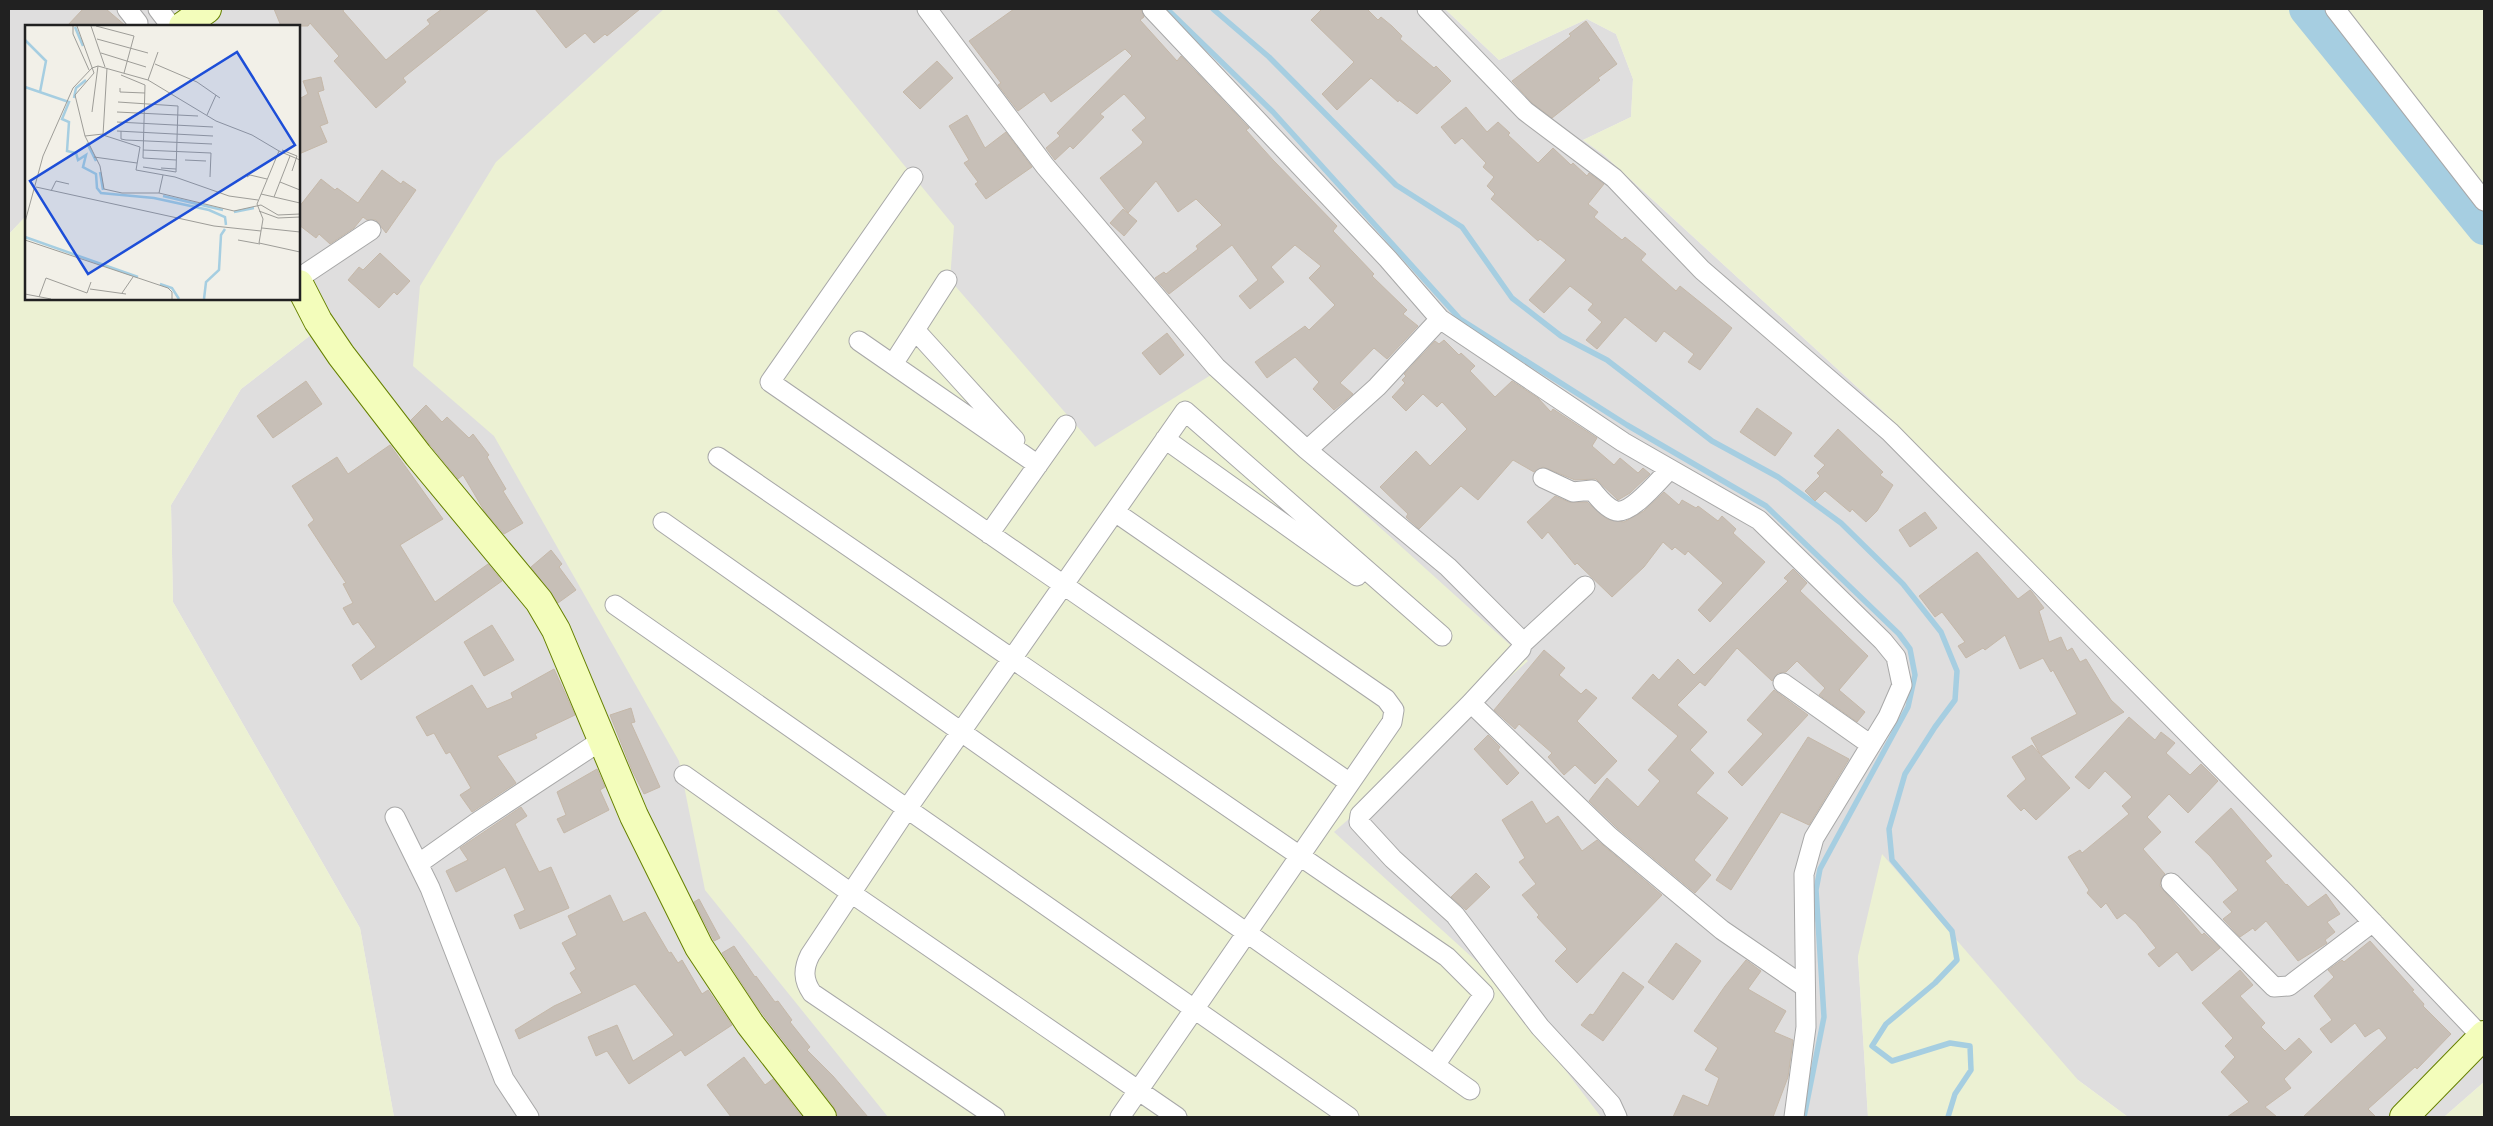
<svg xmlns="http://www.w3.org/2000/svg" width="2493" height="1126" font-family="Ubuntu,sans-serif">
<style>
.residential{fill:#dfdede}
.farmland{fill:#ecf1d3}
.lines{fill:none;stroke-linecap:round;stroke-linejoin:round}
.stream{stroke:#a6cee1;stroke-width:5.5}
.river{stroke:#a6cee1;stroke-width:34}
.building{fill:#c7bfb7;stroke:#c5b8a9}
.street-casing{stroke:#a8a8a8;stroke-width:21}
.secondary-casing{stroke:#668100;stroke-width:30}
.street{stroke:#fff;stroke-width:19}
.secondary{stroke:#f3fdbb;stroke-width:28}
.inset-river{fill:none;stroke:#a6cee1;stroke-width:2.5}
.inset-road{fill:none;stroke:#9e9d98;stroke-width:1}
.view{fill:#1d4ed8;fill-opacity:0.15;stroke:#1d4ed8;stroke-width:2.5}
.inset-edge{fill:none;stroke:#212121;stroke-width:2.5}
</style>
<rect width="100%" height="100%" fill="#f2f0e8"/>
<!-- residential -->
<path class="residential" d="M9 9H1445L1499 60 1587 19 1616 34 1633 79 1631 117 1583 140 1604 155 1881 409 2321 854 2484 1025V1082L2444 1117H2128L2078 1080 1858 956 1868 1117H394L360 928 173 602 171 505 241 389 325 324 299 294V26H26V216L9 234Z"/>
<!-- farmland -->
<path class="farmland" d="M664 9H776L954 226 950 280 1095 447 1211 375 1528 661 1334 832 1496 979 1601 1117H888L705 890 679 761 494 436 413 366 420 286 496 162Z
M1445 9H2484V1025L2321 854 1881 409 1604 155 1583 140 1631 117 1633 79 1616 34 1587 19 1499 60Z
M26 216V299H299L325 324 241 389 171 505 173 602 360 928 394 1117H9V234Z
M1882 854 2078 1080 2128 1117H1868L1858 956Z
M2484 1082V1117H2444Z"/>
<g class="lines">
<!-- stream -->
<path class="stream" d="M1167 9 1273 112 1460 319 1627 425 1766 506 1899 634 1910 649 1915 675 1908 707 1820 869 1816 890 1824 1017 1804 1117
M1213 9 1269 57 1396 185 1462 227 1512 298 1561 336 1607 360 1712 441 1778 477 1841 523 1903 584 1941 632 1957 671 1955 700 1935 727 1905 774 1889 829 1892 860 1952 931 1957 960 1935 983 1886 1024 1872 1046 1892 1061 1950 1043 1970 1046 1971 1070 1955 1094 1948 1117"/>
<!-- river -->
<path class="river" d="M2306 9 2484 228"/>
</g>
<!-- building -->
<path class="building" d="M83 9H106L126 26H67Z
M274 9H344L343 11 386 60 430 24 427 20 442 9H489L403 78 406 82 376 108 334 61 339 56 310 23 308 26H281Z
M535 9H640L607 36 605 34 594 43 585 33 566 48Z
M1014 9H1141L1144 17 1140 20 1177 61 1181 56 1249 128 1246 130 1273 160 1337 226 1333 231 1374 274 1372 276 1407 310 1403 314 1418 326 1387 359 1374 348 1340 383 1353 394 1334 410 1313 389 1319 382 1295 357 1267 378 1255 362 1305 326 1309 330 1335 305 1309 278 1321 266 1295 245 1271 267 1284 282 1250 309 1239 296 1258 280 1232 245 1169 294 1155 278 1164 272 1166 274 1198 249 1196 246 1222 225 1196 199 1178 212 1156 181 1128 213 1100 178 1141 145 1143 142 1132 130 1146 118 1124 94 1100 114 1104 117 1073 149 1070 146 1055 160 1046 148 1060 136 1057 133 1132 56 1125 49 1051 102 1044 92 1018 111 998 85 1001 83 969 41Z
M1322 9H1367L1378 20 1381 17 1392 26 1402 36 1400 39 1434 68 1436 66 1451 81 1417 114 1399 100 1398 102 1371 78 1337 110 1322 94 1354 62 1311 20Z
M1586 21 1617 64 1598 78 1600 80 1552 118 1532 103 1512 81 1571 36 1569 34Z
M937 61 953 78 920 109 903 92Z
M321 77 324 90 318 92 328 123 320 126 327 142 299 154V99L308 94 303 81Z
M1466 107 1487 132 1498 122 1510 133 1508 135 1538 163 1553 148 1571 165 1573 163 1587 176 1589 173 1604 184 1588 204 1598 212 1594 217 1622 240 1625 237 1646 254 1641 260 1676 291 1680 286 1732 328 1700 370 1688 362 1694 354 1664 331 1656 342 1625 317 1597 349 1586 340 1602 322 1588 310 1593 304 1570 286 1544 313 1529 300 1566 260 1540 239 1538 241 1491 199 1495 194 1487 186 1494 177 1483 167 1486 163 1462 138 1455 144 1441 127Z
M967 115 985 148 1006 132 1032 167 986 199 975 184 978 182 964 163 969 160 949 126Z
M382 170 401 184 403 181 416 190 386 233 376 220H367L363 217 354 228 330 244 319 234 316 238 299 225V207L321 179 335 190 337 188 358 203Z
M1123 209 1137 221 1124 236 1110 223Z
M380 253 410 281 397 295 394 292 379 308 348 280 359 267 363 270Z
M1167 333 1184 355 1160 375 1142 353Z
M1444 340 1459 355 1461 353 1475 366 1470 371 1495 397 1512 381 1538 398 1551 412 1553 409 1597 438 1592 446 1614 465 1620 458 1638 473 1643 468 1650 474 1630 493 1618 500 1596 479 1575 480 1543 467 1534 472 1513 460 1478 500 1461 486 1419 529 1406 517 1408 514 1380 487 1416 451 1430 466 1467 429 1442 402 1437 407 1423 394 1406 411 1392 397 1405 383 1402 380 1406 376 1404 374 1435 341 1439 344Z
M306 381 322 404 273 438 257 416Z
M426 405 442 422 447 417 469 438 473 434 489 455 487 457 506 489 503 491 523 523 504 534 485 512 463 475 458 479 430 445 411 420Z
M1757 408 1792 433 1775 456 1740 432Z
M1838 429 1883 472 1880 475 1893 485 1877 511 1866 522 1852 509 1850 512 1825 491 1815 501 1805 491 1820 476 1817 473 1825 465 1814 456Z
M390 445 443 519 400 545 435 602 488 564 502 581 361 680 352 665 376 647 358 622 353 625 343 608 353 603 343 584 346 583 308 525 314 520 292 486 337 457 348 474Z
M1664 492 1679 505 1682 500 1696 508 1698 506 1718 521 1722 516 1736 529 1733 533 1765 562 1710 622 1698 610 1723 583 1688 551 1685 555 1675 547 1672 550 1663 542 1644 567 1612 597 1577 563 1575 565 1548 532 1542 539 1527 522 1555 496 1569 502H1587L1607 519 1624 522 1644 511Z
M1925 512 1937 528 1910 547 1899 530Z
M551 550 562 564 559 567 576 590 558 603 531 567Z
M1977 552 2018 599 2030 590 2032 592 2044 608 2039 611 2049 642 2061 637 2067 651 2072 648 2080 662 2086 659 2111 700 2124 712 2041 756 2070 788 2036 820 2024 808 2021 811 2007 796 2026 779 2012 757 2032 745 2040 754 2031 738 2077 714 2053 670 2051 672 2043 658 2020 669 2005 635 1985 650 1983 648 1966 658 1958 646 1965 642 1942 612 1935 617 1919 596Z
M1793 569 1807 583 1800 591 1868 656 1839 690 1865 712 1857 722 1819 695 1825 688 1797 661 1786 672 1778 673 1772 681 1737 648 1705 686 1700 682 1677 705 1707 732 1690 750 1714 773 1696 793 1728 818 1694 860 1711 875 1695 893 1617 828 1589 801 1607 778 1638 807 1660 781 1648 770 1678 736 1632 698 1653 674 1659 680 1678 659 1694 675 1788 581 1784 578Z
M492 625 514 660 484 676 464 642Z
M1544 650 1565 668 1559 675 1581 694 1586 689 1597 698 1577 721 1617 761 1595 784 1575 765 1564 775 1548 757 1552 753 1519 724 1515 729 1494 710Z
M554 669 575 715 535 734 537 738 497 756 516 783 472 812 460 795 471 788 450 752 446 754 434 733 427 736 416 717 472 685 487 709 513 698 511 693Z
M1774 690 1808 715 1742 786 1728 772 1763 734 1747 720Z
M631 708 635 722 631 723 660 787 644 794 632 770 610 715Z
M2129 717 2155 740 2161 732 2175 743 2166 753 2190 775 2201 764 2218 781 2188 813 2169 794 2147 817 2161 832 2143 849 2165 874 2161 879 2160 886 2202 935 2204 933 2220 948 2192 971 2177 952 2159 967 2148 954 2156 948 2136 923 2125 913 2117 919 2106 903 2101 908 2087 893 2089 890 2068 857 2080 850 2082 853 2129 814 2122 806 2132 797 2105 771 2089 789 2075 777Z
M1488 735 1500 747 1498 750 1519 773 1507 785 1474 749Z
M1808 737 1849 759 1809 825 1781 812 1731 890 1716 880Z
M597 769 605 787 600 790 609 810 564 833 557 819 566 815 557 792Z
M1532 801 1546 824 1558 816 1582 851 1597 840 1662 895 1577 983 1555 961 1567 949 1537 917 1539 915 1522 895 1536 884 1519 862 1525 858 1502 820Z
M521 807 527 816 515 824 539 872 551 867 569 908 520 929 514 915 525 910 505 867 456 892 446 871 468 860 460 848Z
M2231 808 2272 856 2265 861 2286 885 2287 884 2308 907 2326 894 2340 914 2327 922 2335 932 2325 940 2327 943 2298 961 2266 921 2255 931 2253 928 2240 937 2223 919 2232 912 2223 902 2238 890 2210 856 2195 842Z
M1476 873 1490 887 1466 910 1451 897Z
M610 895 623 922 645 912 669 953 671 952 678 963 682 960 702 994 708 990 732 1025 685 1056 681 1050 629 1084 607 1051 596 1056 588 1037 617 1025 633 1061 674 1035 635 984 519 1039 515 1030 554 1006 582 993 570 973 576 969 562 943 577 935 568 916Z
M699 899 720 938 714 941 694 902Z
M2370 941 2414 990 2412 991 2424 1004 2423 1006 2451 1034 2417 1069 2415 1067 2368 1109 2376 1117H2303L2387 1038 2379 1028 2365 1037 2355 1023 2331 1043 2320 1029 2332 1020 2314 996 2334 977 2328 970 2342 960 2344 962Z
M1676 943 1701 961 1673 1000 1648 982Z
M734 946 755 977 756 976 775 1002 778 1001 792 1020 790 1022 810 1047 807 1050 833 1076 868 1117H837L834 1107 758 1008 722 953Z
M1746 960 1761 971 1748 989 1786 1011 1774 1032 1793 1040 1788 1077 1773 1117H1673L1683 1095 1708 1106 1719 1078 1705 1070 1718 1048 1694 1031 1725 986Z
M2240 970 2253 985 2240 996 2265 1023 2261 1027 2285 1051 2299 1038 2312 1052 2284 1079 2291 1088 2265 1107 2277 1117H2227L2249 1102 2221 1072 2235 1057 2225 1046 2233 1038 2202 1003Z
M1623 972 1644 987 1603 1041 1581 1025 1590 1014 1593 1015Z
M744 1057 765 1085 773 1079 802 1117H731L707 1085Z"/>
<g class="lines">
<!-- street casing -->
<g class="street-casing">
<path id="street" d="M127 9 138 23
M158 9 171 26
M927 9 1045 166 1216 367 1307 450 1448 567 1520 639 1522 644 1521 649 1471 703 1360 815 1359 822 1393 859 1455 915 1540 1027 1611 1104 1617 1117
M1152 9 1388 259 1440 319 1623 442 1759 520 1883 641 1896 657 1902 685 1888 717 1814 838 1804 874 1806 1027 1794 1117
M1427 9 1525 111 1614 178 1702 270 1890 432 2345 893 2482 1037
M2335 9 2484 201
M913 177 770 382 1350 783
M299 278 371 230
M915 330 1015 440
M859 341 1038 465
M893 364 947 280
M1165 439 1357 576
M1307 450 1377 387 1440 319
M718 457 1447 957 1484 994 1435 1065
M1543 478 1573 492 1592 490C1598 497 1606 508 1616 511 1632 514 1659 480 1670 469
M1115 512 1386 699 1394 710 1392 722 1120 1117
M663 522 1470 1090
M989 534 1066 425
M615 605 1349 1117
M1522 644 1585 586
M1783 683 1871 745
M1471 703 1609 836 1722 930 1805 987
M684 775 851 893 1177 1117
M395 817 430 888 504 1079 529 1117
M418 864 476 823 602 740
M2171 883 2274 987 2289 986 2373 922
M995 1117 812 993C803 980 803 969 810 955L907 809 1185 411 1442 636"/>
</g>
<!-- secondary casing -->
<g class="secondary-casing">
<path id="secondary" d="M183 26 207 9
M299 284 318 321 341 355 418 455 539 601 556 630 634 816 699 947 750 1024 822 1117
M2404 1117 2484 1035"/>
</g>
<!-- street -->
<use href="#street" class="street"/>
<!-- secondary -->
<use href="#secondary" class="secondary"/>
</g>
<!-- overview -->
<g transform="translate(25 25)">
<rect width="275" height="275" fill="#f2f0e8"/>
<path class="inset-river" d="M50 2 58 21M0 15 21 36 15 67M0 62 44 77 37 94 44 97 42 126 51 128 53 135 61 130 58 142 71 149 72 163 76 168 129 173 184 185 200 192 201 200M49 73 51 63 61 55M62 118 71 136M75 147 78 165M138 171 198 185M209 187 229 183M0 212 113 252M135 259 147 263 154 274M179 274 181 257 194 245 196 210 200 204"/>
<path class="inset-road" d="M48 1V9L64 45M52 1 69 48 50 70 60 111 75 141 79 164 97 168H134L209 186 236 180 253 190 275 189M66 1 80 42M71 1 109 11 99 48M72 14 123 28M76 28 121 42M130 39 172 57 195 73M82 43 78 110 115 122 111 145 150 152 204 171 233 175M96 50 120 60 118 133 151 135M123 55 133 27M95 63V67L120 68M93 77 153 81 151 147 118 142M67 87 73 41M92 87 173 91M182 90 191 70M92 97 188 102M92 106 188 111M96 106V114L101 115 187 119M60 111 78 109M118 125 186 128 185 152M257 125 272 131 267 146M254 126 275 135M69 132 112 138M160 135 181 136M136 143 151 144M222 152 225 150 242 154M255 157 275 165M11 162 189 201 236 206M26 166 31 156 44 159M134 168 138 150M236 169 275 178M249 172 265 131M234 186 253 193 275 192M0 197 18 131 48 63 67 43 73 41 123 55 191 96 227 110 254 126 232 179 238 194 234 218 275 227M237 203 275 207M0 215 143 263 147 267V274M213 215 235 219M65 264 101 269M97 268 108 252M0 269 26 274M14 272 21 253 62 268 66 257"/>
<path class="view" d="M212 27 270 120 63 249 5 156Z"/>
<rect width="275" height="275" class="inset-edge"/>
</g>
<!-- border -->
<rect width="2493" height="1126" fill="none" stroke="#212121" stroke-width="20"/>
</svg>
